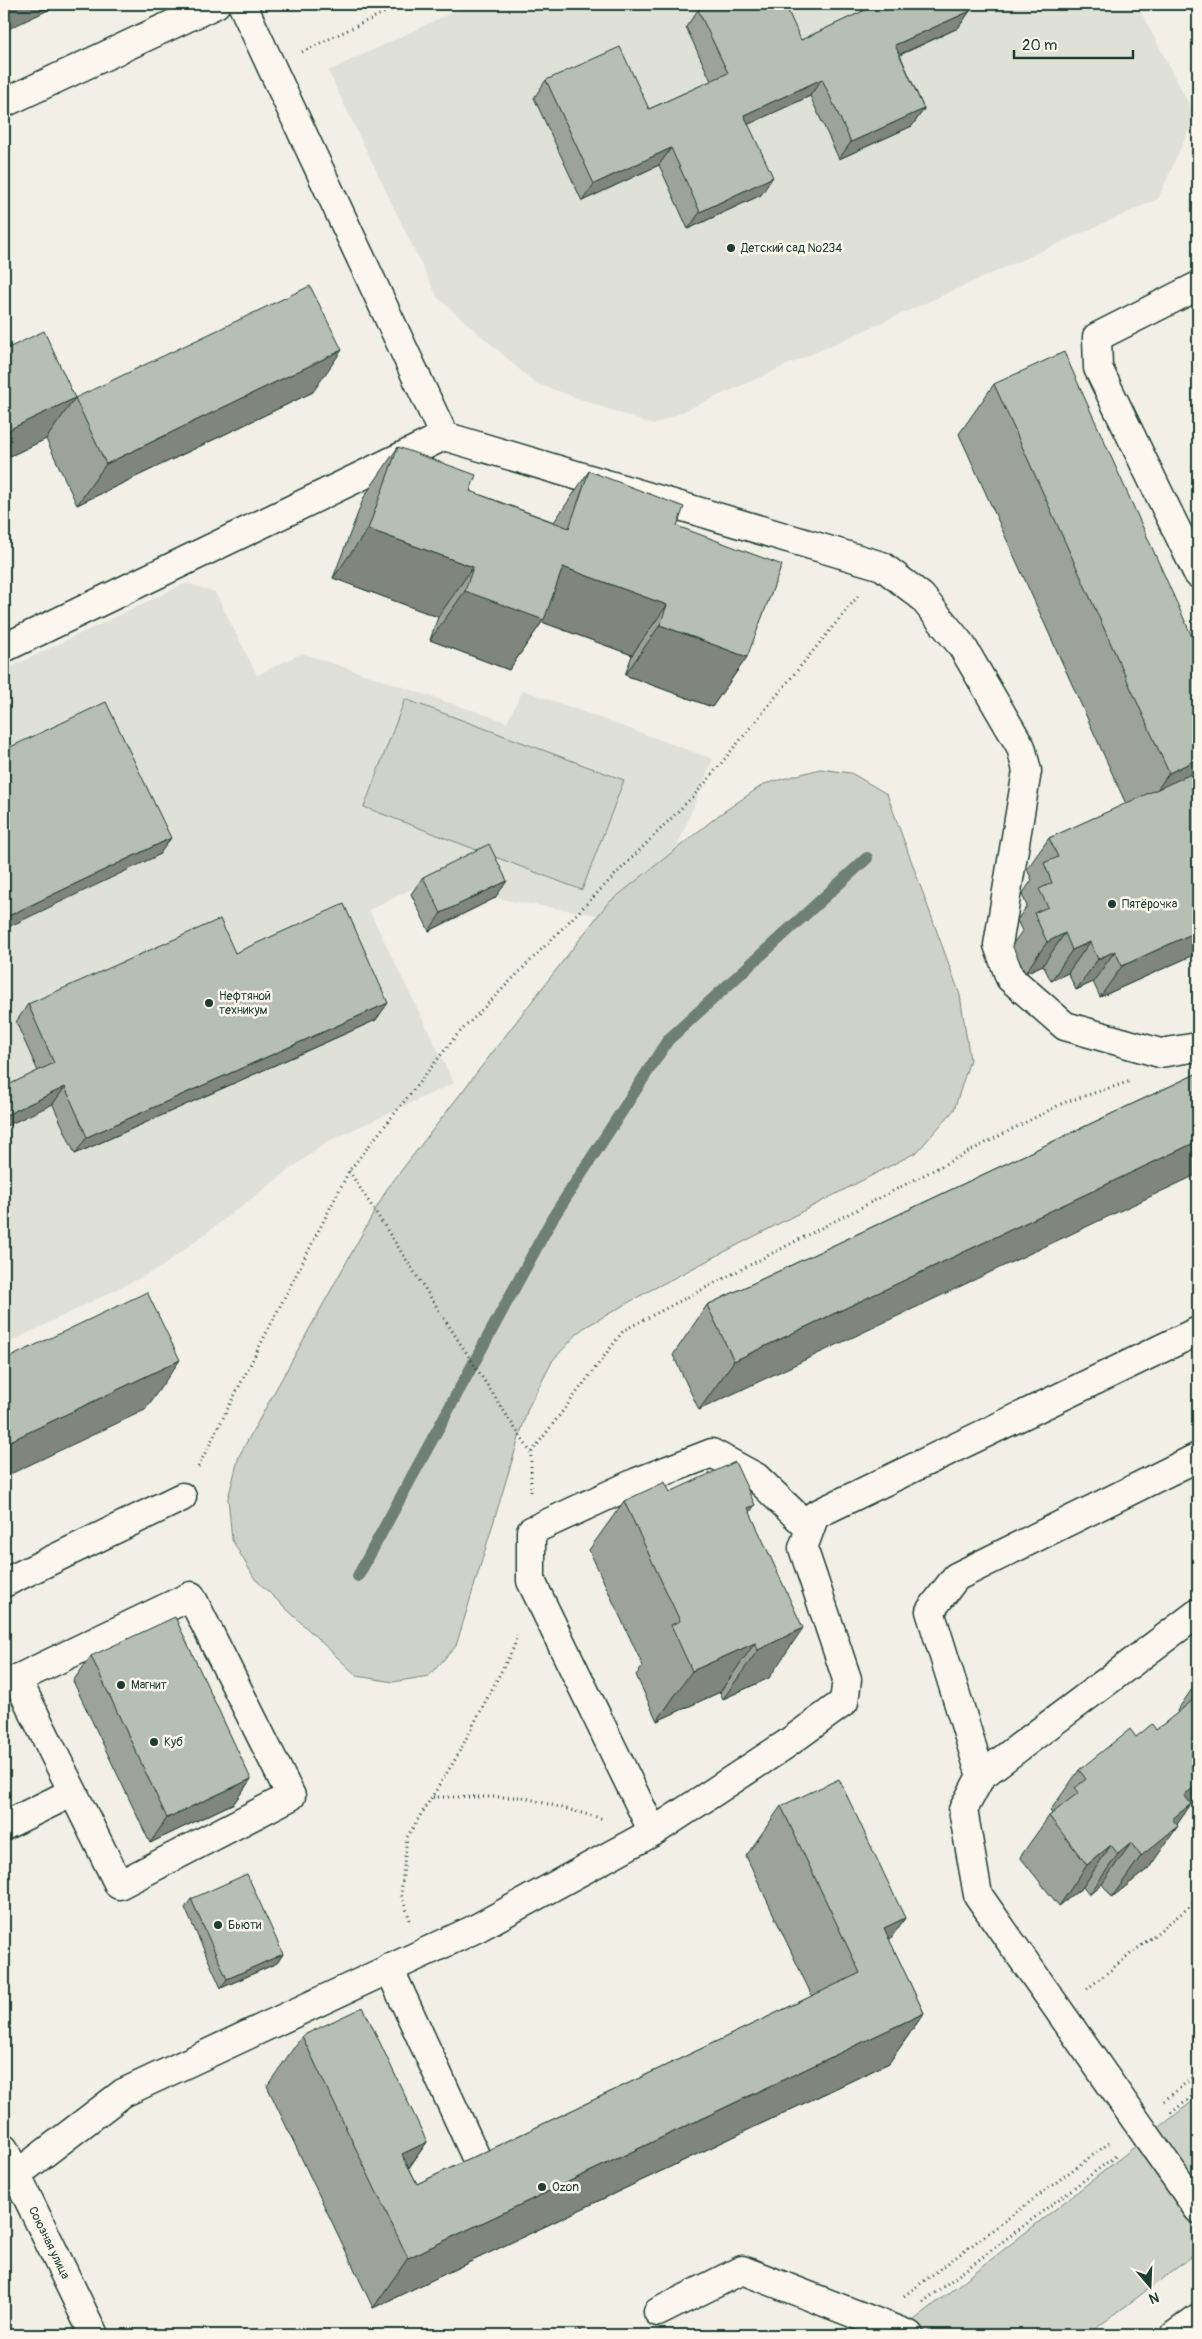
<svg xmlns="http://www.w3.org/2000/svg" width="1202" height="2339" font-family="Pangolin,sans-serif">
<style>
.built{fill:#e0e1d6}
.green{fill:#cfd2c8;stroke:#77887e}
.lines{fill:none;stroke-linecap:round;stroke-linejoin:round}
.stream{stroke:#6e7f75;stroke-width:12}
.minor-casing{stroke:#1f3d34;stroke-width:31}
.major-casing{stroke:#1f3d34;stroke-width:31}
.path{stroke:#1f3d34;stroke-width:3;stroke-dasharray:1 4;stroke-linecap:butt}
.minor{stroke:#fbf7ec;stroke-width:28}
.major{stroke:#fbf7ec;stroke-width:28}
.wall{fill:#9da39a;stroke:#1f3d34}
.shaded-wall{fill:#80857d;stroke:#1f3d34}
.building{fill:#b7beb3;stroke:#1f3d34}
.poi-dot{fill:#1f3d34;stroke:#fbf7ec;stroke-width:2}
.labels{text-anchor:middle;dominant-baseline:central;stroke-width:5;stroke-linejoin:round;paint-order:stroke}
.poi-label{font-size:12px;fill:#1f3d34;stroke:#fbf7ec;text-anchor:start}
.street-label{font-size:12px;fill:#1f3d34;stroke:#fbf7ec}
</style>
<rect width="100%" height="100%" fill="#f2f0e5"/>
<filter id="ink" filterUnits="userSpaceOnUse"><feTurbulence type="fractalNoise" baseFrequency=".02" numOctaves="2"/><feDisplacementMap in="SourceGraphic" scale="10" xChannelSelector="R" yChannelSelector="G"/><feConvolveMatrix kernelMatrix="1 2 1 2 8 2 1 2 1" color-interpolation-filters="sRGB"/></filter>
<g filter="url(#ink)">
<!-- built -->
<path class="built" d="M470 4H1137L1195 116 1158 199 653 425 535 383 437 297 328 71Z
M186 583 215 592 257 675 302 653 507 722 523 690 713 759 646 923 499 899 478 856 369 910 454 1083 325 1143 160 1268 4 1345V670Z"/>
<!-- green -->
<path class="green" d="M405 699 624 780 582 890 364 807Z
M820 769 851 773 887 794 960 995 970 1060 954 1110 917 1152 647 1292 582 1329 553 1360 528 1408 456 1646 429 1676 393 1682 357 1676 255 1579 232 1540 228 1498 239 1456 387 1189 607 904 719 815 764 784Z
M1198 2097V2252L1087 2335H895Z"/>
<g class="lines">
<!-- stream -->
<path class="stream" d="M358 1576 552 1219 668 1040 867 858"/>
<!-- minor casing -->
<g class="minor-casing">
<path id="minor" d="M242 4 444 436
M4 103 216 4
M1198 286 1097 337 1098 368 1198 574
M4 648 444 436 882 566 921 596 962 646 1021 747 1027 771 998 945 1010 978 1065 1026 1160 1053 1198 1047
M4 1583 182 1497
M191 1596 291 1796 119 1885 17 1679Z
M1198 1613 981 1776 963 1810 978 1895 1198 2209
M981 1776 930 1611 956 1577 1198 1457
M4 1826 73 1792
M653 1832 531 1581V1531L637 1482 712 1453 756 1477 810 1529
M389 1968 480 2166
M16 2175 123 2093 477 1928 653 1832 785 1745 844 1702 847 1679 803 1548 815 1515 1198 1331
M658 2312 742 2270 909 2335"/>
</g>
<!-- major casing -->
<g class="major-casing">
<g id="major">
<path id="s1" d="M4 2149 94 2335"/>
<path d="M1175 2335 1198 2318"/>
</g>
</g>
<!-- path -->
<path class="path" d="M1192 4 1198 17
M302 52 402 4
M349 1171 531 1453
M198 1467 349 1171 456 1036 701 788 858 596
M531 1492V1453L624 1330 1063 1103 1131 1081
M433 1797H522L604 1819
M410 1920 401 1894 407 1837 456 1758 514 1647 517 1635
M1087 1989 1198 1900
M1164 2101 1198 2073
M1171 2113 1198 2092
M904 2296 1109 2143
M923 2302 1117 2155"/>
<!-- minor -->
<use href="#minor" class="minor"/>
<!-- major -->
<use href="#major" class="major"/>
</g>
<!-- wall -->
<path class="wall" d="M858 4H967L970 11 958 28 900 55 924 109 912 126 839 159 810 96 748 124 761 195 688 229 659 165 582 201 534 98 546 80 649 109 711 81 686 27 698 10 801 40 862 12Z
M4 350 75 398 313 392 77 505 46 439 4 459Z
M994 384 1198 650V953L1100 997 1093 982 1076 990 1068 973 1051 981 1043 965 1025 973 1012 945 1022 931 1017 920 1027 906 1022 894 1032 880 1027 869 1049 838 1126 804 959 434Z
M398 447 470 491 554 522 589 471 677 526 747 657 712 707 625 675 632 655 542 622 509 670 430 640 438 617 333 578 364 497Z
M423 877 495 898 429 931 411 894Z
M235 953 376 1020 75 1154 16 1022 28 1004Z
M1198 1073 699 1410 673 1355 707 1305Z
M670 1492 750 1512 769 1678 723 1699 720 1692 657 1721 636 1675 643 1666 589 1550 624 1501Z
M91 1656 251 1779 234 1803 150 1843 73 1681Z
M1198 1680V1796L1190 1802 1191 1804 1177 1824 1149 1868 1112 1897 1102 1884 1089 1895 1083 1887 1059 1906 1020 1857 1049 1816 1052 1813 1050 1811 1079 1770 1136 1737 1156 1730 1178 1713 1177 1711Z
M781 1806 905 1918 889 1940 924 2013 889 2063 373 2308 267 2086 302 2036 427 2142 409 2168 417 2184 812 1996 746 1856Z
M191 1899 283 1954 277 1963 221 1988 185 1908Z"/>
<!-- shaded-wall -->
<path class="shaded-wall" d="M4 4H61L4 31Z
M970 11 958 28 883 62 895 45Z
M822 79 810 96 732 132 744 115Z
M924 109 912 126 839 159 851 142Z
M671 148 659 165 582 201 594 184Z
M773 177 761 195 688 229 700 212Z
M342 350 313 392 77 505 106 464Z
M75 398 46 439 4 459V432Z
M368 529 473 567 438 617 333 578Z
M563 567 667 605 632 655 542 622 509 670 430 640 465 591Z
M660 625 747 657 712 707 625 675Z
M1198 759V793L1134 822 1169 773Z
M171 838 159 855 4 929V918Z
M507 881 495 898 429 931 441 913Z
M1198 931V953L1100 997 1122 966Z
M1065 933 1043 965 1025 973 1047 942Z
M1090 942 1068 973 1051 981 1072 950Z
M1115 951 1093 982 1076 990 1098 959Z
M388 1003 376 1020 75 1154 87 1137Z
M65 1087 53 1104 4 1127V1116Z
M1198 1141V1174L699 1410 734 1361Z
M180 1360 145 1410 4 1477V1444Z
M755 1505 720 1555 748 1508Z
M803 1628 769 1678 723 1699 758 1650Z
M755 1643 720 1692 657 1721 692 1671Z
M1198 1778V1796L1183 1808 1191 1804 1172 1832 1178 1826 1149 1868 1112 1897 1184 1795Z
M251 1779 234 1803 150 1843 167 1818Z
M1131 1843 1102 1884 1089 1895 1118 1854Z
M1111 1845 1083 1887 1059 1906 1087 1865Z
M905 1918 870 1968 884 1928Z
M283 1954 277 1963 221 1988 227 1979Z
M924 2013 889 2063 373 2308 408 2258Z
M427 2142 392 2191 402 2154Z"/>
<!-- building -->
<path class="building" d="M712 4H785L801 40 878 4H967L970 11 895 45 924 109 851 142 822 79 744 115 773 177 700 212 671 148 594 184 546 80 620 47 649 109 728 73 698 10Z
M310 286 342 350 106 464 75 398 4 432V350L44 331 75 398Z
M1064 352 1198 650V759L1169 773 994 384Z
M398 447 476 475 470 491 569 528 589 471 684 507 677 526 782 565 747 657 660 625 667 605 563 567 544 620 465 591 473 567 368 529Z
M106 702 171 838 4 918V750Z
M1198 771V931L1122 966 1115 951 1098 959 1090 942 1072 950 1065 933 1047 942 1034 913 1048 907 1039 889 1052 883 1044 863 1058 857 1049 838Z
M489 844 507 881 441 913 423 877Z
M344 904 388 1003 87 1137 65 1087 4 1116V1087L54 1063 28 1004 220 919 235 953Z
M1198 1073V1141L734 1361 707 1305Z
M147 1292 180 1360 4 1444V1360Z
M735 1462 755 1505 748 1508 803 1628 758 1650 755 1643 692 1671 671 1625 680 1621 624 1501 665 1482 670 1492Z
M175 1617 251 1779 167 1818 91 1656Z
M1198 1696V1784L1184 1795 1191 1804 1172 1819 1178 1826 1141 1856 1131 1843 1118 1854 1111 1845 1087 1865 1049 1816 1079 1792 1075 1788 1086 1779 1079 1770 1130 1729 1136 1737 1152 1724 1156 1730Z
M839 1779 905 1918 884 1928 924 2013 408 2258 302 2036 363 2007 427 2142 402 2154 417 2184 860 1973 781 1806Z
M247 1874 283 1954 227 1979 191 1899Z
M581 2330 583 2335H570Z"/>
</g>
<!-- markers -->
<g class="poi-dot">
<circle cx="731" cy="248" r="5"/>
<circle cx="1112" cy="904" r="5"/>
<circle cx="209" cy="1003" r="5"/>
<circle cx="121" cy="1685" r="5"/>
<circle cx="154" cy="1742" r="5"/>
<circle cx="218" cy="1925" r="5"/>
<circle cx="542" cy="2187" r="5"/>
</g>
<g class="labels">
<!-- poi labels -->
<g class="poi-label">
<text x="741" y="248">Детский сад №234</text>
<text x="1122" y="904">Пятёрочка</text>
<text x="219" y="996">Нефтяной<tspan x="219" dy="14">техникум</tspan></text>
<text x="131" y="1685">Магнит</text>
<text x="164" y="1742">Куб</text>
<text x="228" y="1925">Бьюти</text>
<text x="552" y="2187">Ozon</text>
</g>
<!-- street labels -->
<g class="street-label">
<text stroke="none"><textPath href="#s1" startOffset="104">Союзная улица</textPath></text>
</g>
</g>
<!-- margin -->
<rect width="1202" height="2339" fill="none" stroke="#fbf7ec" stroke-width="20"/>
<rect x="10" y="10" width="1182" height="2319" fill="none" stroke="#1f3d34" stroke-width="2" filter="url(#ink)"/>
<!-- north arrow -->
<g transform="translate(1150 2286) rotate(161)" stroke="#fbf7ec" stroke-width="4" paint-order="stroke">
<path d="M0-4L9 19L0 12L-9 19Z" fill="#1f3d34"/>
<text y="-8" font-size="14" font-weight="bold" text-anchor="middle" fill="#1f3d34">N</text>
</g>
<!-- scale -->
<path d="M1014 50v8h119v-8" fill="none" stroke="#1f3d34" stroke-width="2.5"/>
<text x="1022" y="50" font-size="15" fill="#1f3d34" stroke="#fbf7ec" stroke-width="4" paint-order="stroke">20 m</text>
</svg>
